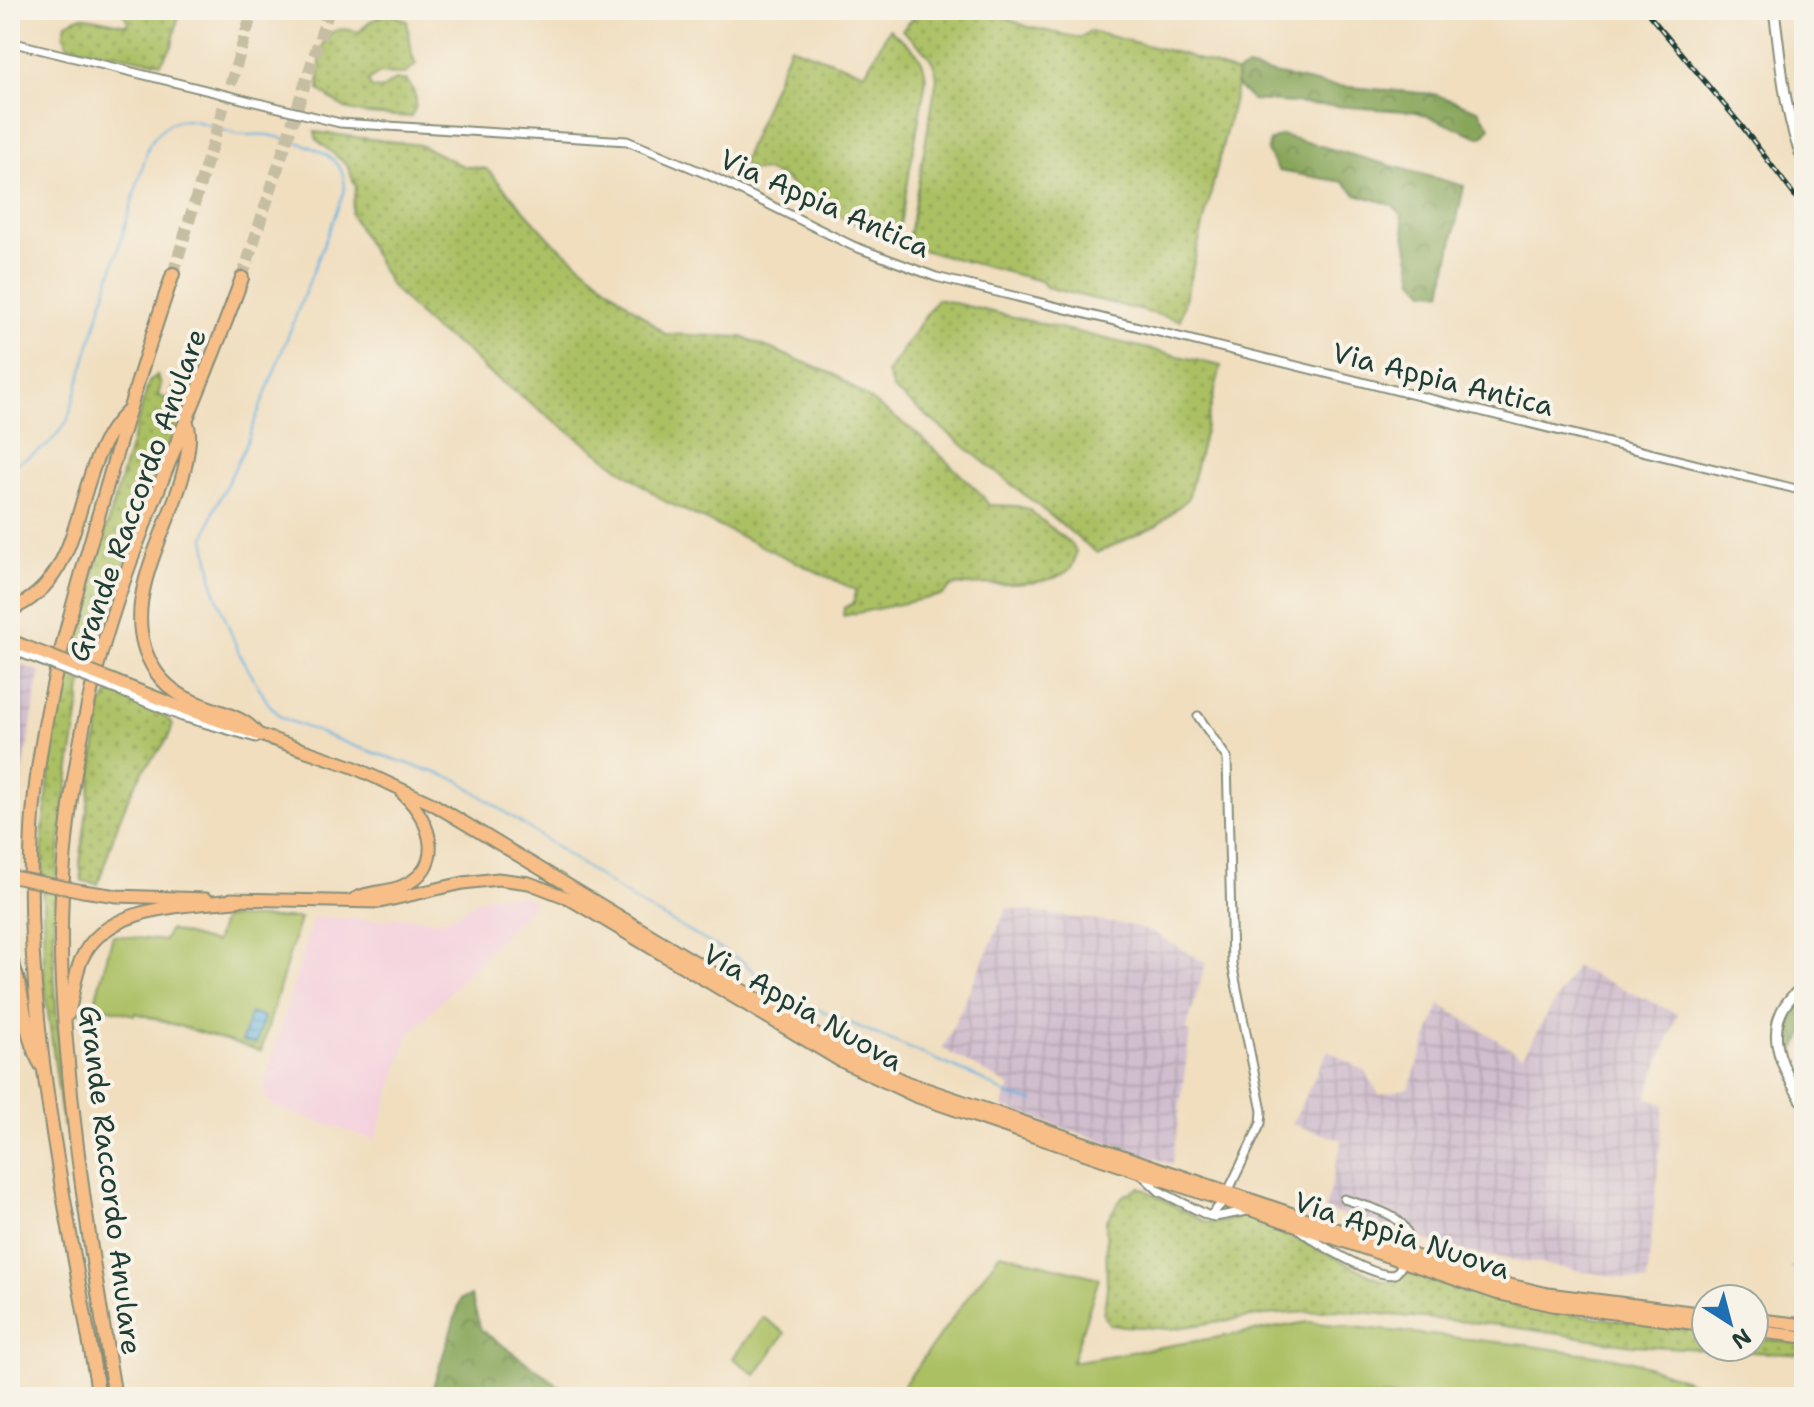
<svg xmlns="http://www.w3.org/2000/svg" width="1814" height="1407" font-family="'Shantell Sans',sans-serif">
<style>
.built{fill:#f4cfdd}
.industrial{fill:url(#industrial-grid)}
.green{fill:url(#green-dots);stroke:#657e4c;stroke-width:2}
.forest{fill:url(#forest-crowns);stroke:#547247;stroke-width:2}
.pitch{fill:#abc064;stroke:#657e4c;stroke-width:2}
.water{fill:url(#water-rules);stroke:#44788a;stroke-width:2}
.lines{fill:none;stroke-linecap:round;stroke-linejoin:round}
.stream{stroke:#68b4e1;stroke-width:2}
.motorway-tunnel{stroke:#c6bea3;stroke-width:12;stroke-dasharray:12 6;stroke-linecap:butt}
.minor-casing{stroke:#888e7a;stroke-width:11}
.tertiary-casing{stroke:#888e7a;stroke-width:13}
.primary-casing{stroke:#888e7a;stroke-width:15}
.motorway-casing{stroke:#888e7a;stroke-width:16}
.minor{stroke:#fff;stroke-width:7}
.tertiary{stroke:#fff;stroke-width:9}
.primary{stroke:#f7be87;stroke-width:11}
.motorway{stroke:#f7be87;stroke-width:12}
.rail-casing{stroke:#1f3d34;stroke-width:5}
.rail{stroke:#f7f3e8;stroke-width:2;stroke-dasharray:6;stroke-linecap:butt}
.minor-bridge-casing{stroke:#888e7a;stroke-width:11;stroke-linecap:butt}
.primary-bridge-casing{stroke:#888e7a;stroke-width:15;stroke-linecap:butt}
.minor-bridge{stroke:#fff;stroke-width:7}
.primary-bridge{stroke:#f7be87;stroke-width:11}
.labels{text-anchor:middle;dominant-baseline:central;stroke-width:8;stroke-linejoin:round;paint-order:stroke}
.street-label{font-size:28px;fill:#1f3d34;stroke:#f7f3e8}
</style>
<defs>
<pattern id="industrial-grid" width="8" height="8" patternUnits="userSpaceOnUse" patternTransform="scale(2)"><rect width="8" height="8" fill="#d0bdcd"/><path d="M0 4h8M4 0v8" fill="none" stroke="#b2a3b1"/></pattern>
<pattern id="green-dots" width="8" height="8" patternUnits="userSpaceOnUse" patternTransform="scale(2)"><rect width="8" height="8" fill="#abc064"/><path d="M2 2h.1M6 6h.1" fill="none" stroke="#8b9d53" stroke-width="1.8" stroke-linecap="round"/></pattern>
<pattern id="forest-crowns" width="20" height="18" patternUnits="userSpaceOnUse" patternTransform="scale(2)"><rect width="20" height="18" fill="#88a65a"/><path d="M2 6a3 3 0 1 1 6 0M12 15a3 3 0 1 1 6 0" fill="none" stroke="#6f884b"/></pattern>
<pattern id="water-rules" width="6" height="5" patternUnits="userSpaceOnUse" patternTransform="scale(2)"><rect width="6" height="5" fill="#68b4e1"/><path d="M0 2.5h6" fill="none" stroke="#5594b7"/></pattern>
</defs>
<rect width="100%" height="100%" fill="#f7f3e8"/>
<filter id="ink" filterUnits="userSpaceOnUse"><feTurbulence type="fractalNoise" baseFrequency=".0125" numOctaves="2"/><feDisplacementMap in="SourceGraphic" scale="16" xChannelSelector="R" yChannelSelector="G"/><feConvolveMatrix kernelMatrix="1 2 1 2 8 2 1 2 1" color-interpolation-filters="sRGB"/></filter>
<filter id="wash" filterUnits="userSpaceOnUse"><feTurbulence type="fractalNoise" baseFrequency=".006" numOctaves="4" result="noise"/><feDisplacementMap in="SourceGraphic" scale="32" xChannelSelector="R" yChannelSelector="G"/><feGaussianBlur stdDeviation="1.8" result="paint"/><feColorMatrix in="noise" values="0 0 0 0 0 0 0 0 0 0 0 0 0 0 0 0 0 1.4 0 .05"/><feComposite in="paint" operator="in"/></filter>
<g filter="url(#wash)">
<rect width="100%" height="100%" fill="#f0debf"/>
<!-- built -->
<path class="built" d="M494 895 525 896 534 903 408 1036 375 1140 274 1107 264 1097V1086L313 917 374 920 409 917 439 921 457 914 478 900Z"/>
<!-- industrial -->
<path class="industrial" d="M10 660 40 672 20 790 16 870 10 867Z
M1007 908 1134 926 1154 933 1206 963 1186 1030 1190 1032 1172 1164 1002 1107 1010 1086 943 1049Z
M1575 967 1678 1014 1646 1097 1664 1105 1647 1282 1467 1252 1325 1210 1342 1140 1292 1124 1328 1050 1366 1072 1379 1095 1409 1088 1440 1004 1523 1056Z"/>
<!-- green -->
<path class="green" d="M121 10H180L172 46 161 63 67 45 64 34 66 23 82 16 127 25 128 21Z
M921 10H988L1028 27 1080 38 1090 31 1186 55 1236 73 1237 86 1180 320 1046 287 1041 281 907 246 937 78C935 55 918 45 902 30Z
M390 13 407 21 412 54 416 64 405 74 380 73 368 81 372 88 382 89 395 80H406C415 91 421 105 410 117L366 114 345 109 319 90C321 61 314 18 359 32L370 21Z
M889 29C910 46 924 52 926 80L897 242 813 204 784 178 767 171 750 170 742 163 790 46 865 73Z
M315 132 420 145 463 166 487 169 551 240 665 334 742 337 835 375 918 434 981 494 989 505 1017 506 1028 509 1072 545 1076 551C1075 557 1075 564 1070 569 1046 591 983 581 952 586L943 595 843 616 844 608 854 603 856 590 664 501 484 369 467 351 433 329 391 286 351 214 356 187 347 165 317 140Z
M937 299 1221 366 1188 499 1156 526 1097 553 893 389 887 373Z
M157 375 161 384 158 396 169 399 173 388 182 383 187 393 185 403C156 478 127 553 101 630 93 654 79 676 80 701 70 769 58 837 55 906 51 979 60 1053 67 1125L63 1126 44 982 42 837 56 724 64 683 76 649 74 638 149 382Z
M110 693C124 695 167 712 172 725 171 740 154 755 146 767 122 801 111 846 98 884L82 881 80 863 101 706Z
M1140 1187 1205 1222 1219 1223 1245 1216 1263 1222 1383 1281H1393L1405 1271 1462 1292 1528 1308 1706 1332V1347H1754V1338L1804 1344V1355L1632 1345 1498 1325 1337 1310 1265 1315 1170 1329 1110 1325 1103 1315 1107 1288 1106 1221 1123 1196Z"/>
<!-- forest -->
<path class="forest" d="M1247 68 1325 85 1434 94 1478 110 1490 126 1486 134 1479 137 1417 112 1252 100 1237 86 1236 73Z
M1281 135 1464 186 1442 292 1425 291 1414 279 1401 215 1393 205 1356 194 1344 182 1279 171 1267 151 1270 141Z
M1804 998V1033L1795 1049 1793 1065 1788 1061C1786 1038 1784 1013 1804 998Z
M471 1296 481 1330 575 1397H430L461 1299Z"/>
<!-- pitch -->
<path class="pitch" d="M223 918H300L261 1051 136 1013 134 1015 94 1005 113 935 164 941 169 930 215 943Z
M1000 1253 1099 1278 1072 1362 1308 1322 1525 1345 1630 1360 1714 1390 1729 1389 1750 1397H895Z
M763 1317 785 1333 756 1375 733 1358Z"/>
<!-- water -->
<path class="water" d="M250 1013 264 1017 256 1044 242 1041Z"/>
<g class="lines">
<!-- stream -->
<path class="stream" d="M10 467 47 446 67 422 149 145C157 133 167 121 183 120 200 119 220 131 237 134 247 136 258 134 268 135 298 141 351 153 344 192L244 449 214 510 205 538 215 592 239 653 268 703 282 718 354 746 458 780 638 903 742 961 775 991 977 1077 1012 1097 1034 1101
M1791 1267 1804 1270"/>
</g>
</g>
<g filter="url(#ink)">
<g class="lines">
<!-- motorway-tunnel -->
<path class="motorway-tunnel" d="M173 274 253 10
M242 278 329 10"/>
<!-- minor casing -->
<g class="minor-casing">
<path id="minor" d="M10 42 340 123 627 141 709 175 853 246 936 277 1804 491
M10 650 20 653
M111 688 182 717 256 738
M1198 716 1227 758 1232 964 1262 1111 1261 1123 1223 1202 1210 1216
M1142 1175 1159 1191 1207 1215 1215 1217 1247 1211
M1300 1230C1316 1243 1377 1280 1395 1274 1403 1267 1406 1257 1408 1246 1414 1214 1366 1207 1344 1199"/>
</g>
<!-- tertiary casing -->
<g class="tertiary-casing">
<path id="tertiary" d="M1774 10C1781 60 1784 117 1804 163
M1804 986C1757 1020 1779 1065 1804 1104"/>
</g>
<!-- primary casing -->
<g class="primary-casing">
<path id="primary" d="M10 640 24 646
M114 681 188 710 353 767 433 804 840 1049 906 1082 1480 1278 1548 1294 1706 1314
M83 891 117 896 206 899
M231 899 380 902 463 883 498 879 529 883 568 898 839 1060 915 1096 1496 1293 1552 1305 1706 1325
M351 901C365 891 384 893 400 887 447 869 432 821 403 794
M1754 1319 1804 1325
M1754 1331 1804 1337"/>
</g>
<!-- motorway casing -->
<g class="motorway-casing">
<path id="motorway" d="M186 420C191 433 189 443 187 456 177 524 110 603 156 672 184 713 237 706 257 734
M10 610C93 576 68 468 127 412
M10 958C26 992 22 1033 41 1065
M68 1014C73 997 74 977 81 960 105 904 187 906 239 900
M99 1397C68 1210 22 1020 32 829 38 729 65 630 93 534 118 447 143 360 173 274
M115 1397C92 1261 70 1123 62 984 57 883 70 778 94 679 129 541 194 412 242 278"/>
</g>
<!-- minor -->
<use href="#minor" class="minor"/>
<!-- tertiary -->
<use href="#tertiary" class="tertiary"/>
<!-- primary -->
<use href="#primary" class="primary"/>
<!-- motorway -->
<use href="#motorway" class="motorway"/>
<!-- rail casing -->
<g class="rail-casing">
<path id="rail" d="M1645 10 1741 125 1804 208"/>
</g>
<!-- rail -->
<use href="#rail" class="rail"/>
<!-- minor-bridge casing -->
<g class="minor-bridge-casing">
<path id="minor-bridge" d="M20 653 111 688"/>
</g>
<!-- primary-bridge casing -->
<g class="primary-bridge-casing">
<path id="primary-bridge" d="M24 646 114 681
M13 877 83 891"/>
</g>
<!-- minor-bridge -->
<use href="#minor-bridge" class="minor-bridge"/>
<!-- primary-bridge -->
<use href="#primary-bridge" class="primary-bridge"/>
</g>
</g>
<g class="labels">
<!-- street labels -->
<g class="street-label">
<text transform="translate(825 203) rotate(24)">Via Appia Antica</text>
<text transform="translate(1443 379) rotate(14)">Via Appia Antica</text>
<text transform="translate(137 495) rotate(-70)">Grande Raccordo Anulare</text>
<text transform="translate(803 1007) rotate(30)">Via Appia Nuova</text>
<text transform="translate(111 1180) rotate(83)">Grande Raccordo Anulare</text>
<text transform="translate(1402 1235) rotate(18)">Via Appia Nuova</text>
</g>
</g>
<!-- margin -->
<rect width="1814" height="1407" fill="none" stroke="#f7f3e8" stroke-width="40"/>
<!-- north arrow -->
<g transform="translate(1730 1323) rotate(144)"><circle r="38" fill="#f7f3e8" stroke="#a1aaa0" stroke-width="2"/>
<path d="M0-6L14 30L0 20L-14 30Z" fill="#1f6fb2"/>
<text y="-12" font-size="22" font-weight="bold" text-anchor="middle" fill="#1f3d34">N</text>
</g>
</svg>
